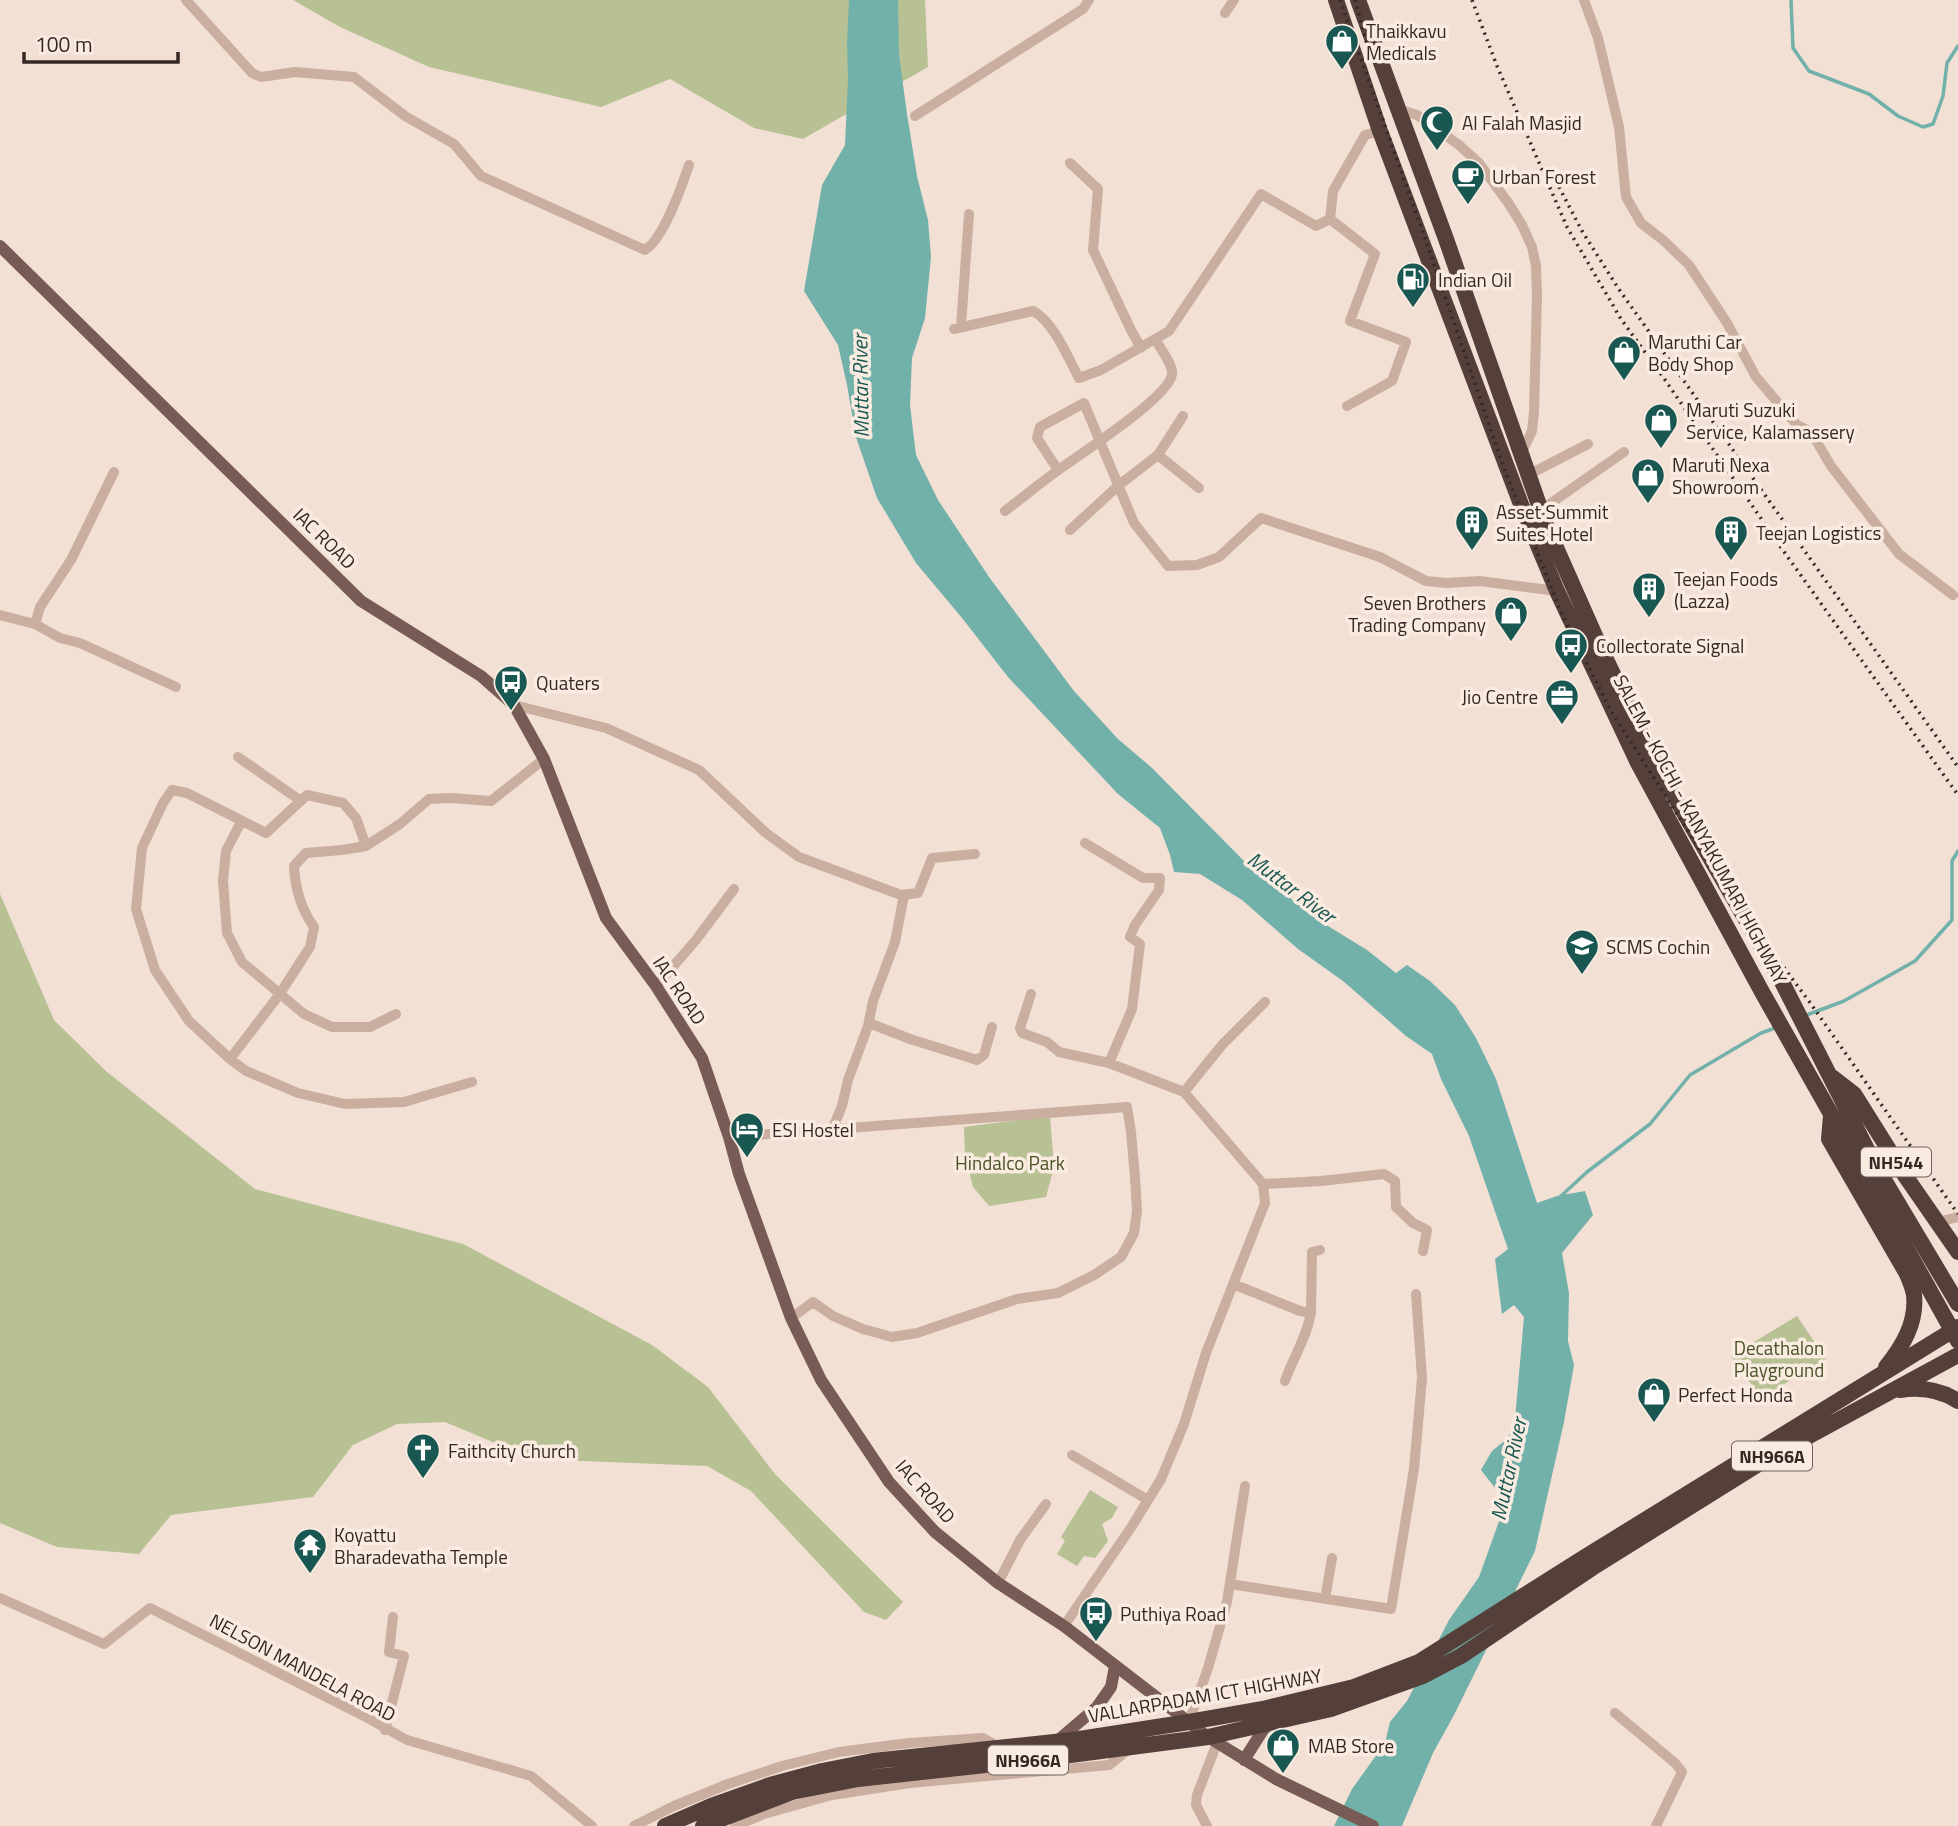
<svg xmlns="http://www.w3.org/2000/svg" width="1958" height="1826" font-family="'Titillium Web',sans-serif">
<style>
.green{fill:#b8c194}
.water{fill:#72b0aa}
.lines{fill:none;stroke-linecap:round;stroke-linejoin:round}
.stream{stroke:#72b0aa;stroke-width:3.5}
.minor{stroke:#caaea0;stroke-width:10}
.major{stroke:#775b54;stroke-width:12}
.highway{stroke:#553f3a;stroke-width:16}
.rail{stroke:#342724;stroke-width:3.5;stroke-dasharray:2 5;stroke-linecap:butt}
.highway-bridge{stroke:#553f3a;stroke-width:16}
.labels{text-anchor:middle;dominant-baseline:central;stroke-width:7;stroke-linejoin:round;paint-order:stroke}
.shield{fill:#faebe1;stroke:#6f625d;stroke-width:2}
.shield-label{font-size:18px;font-weight:bold;fill:#342724}
.poi-label{font-size:19px;fill:#342724;stroke:#faebe1;text-anchor:start}
.street-label{font-size:19px;fill:#342724;stroke:#faebe1}
.park-label{font-size:19px;fill:#495326;stroke:#faebe1}
.water-label{font-size:21px;font-style:italic;fill:#185752;stroke:#faebe1}
</style>
<rect width="100%" height="100%" fill="#f2e0d5"/>
<!-- green -->
<path class="green" d="M293 0H925L928 67 803 139 754 128 670 79 601 107 429 67 340 27Z
M0 894 54 1020 107 1072 255 1189 463 1244 652 1345 708 1387 775 1474 903 1602 886 1620 864 1612 751 1491 707 1466 533 1459 445 1422 397 1424 353 1445 313 1497 171 1515 139 1554 57 1547 0 1523Z
M1050 1116 1054 1167 1046 1197 989 1206 973 1187 965 1155 964 1127Z
M1797 1316 1826 1359 1761 1398 1731 1356Z
M1090 1490 1118 1507 1112 1518 1102 1524 1108 1541 1095 1558 1084 1556 1077 1566 1057 1554 1065 1541 1061 1537Z"/>
<!-- water -->
<path class="water" d="M849 0H898L899 55 907 114 917 176 928 220 931 257 925 318 912 358 910 405 916 455 938 500 989 577 1074 691 1118 739 1151 767 1243 860 1315 918 1367 950 1396 973 1407 965 1430 981 1455 1005 1476 1038 1496 1079 1537 1203 1557 1196 1585 1191 1593 1215 1562 1253 1569 1293 1568 1341 1574 1365 1564 1422 1535 1551 1454 1715 1433 1753 1402 1826H1334L1352 1789 1385 1743 1390 1722 1407 1701 1449 1620 1479 1577 1506 1502 1481 1470 1492 1451 1508 1438 1515 1419 1524 1317 1514 1305 1502 1314 1495 1259 1508 1249 1469 1136 1441 1079 1432 1054 1406 1036 1343 981 1298 949 1242 900 1200 874 1174 872 1170 855 1160 828 1118 794 1008 677 962 618 916 563 877 498 856 437 847 385 838 345 804 291 822 185 845 145 848 79 847 42Z"/>
<g class="lines">
<!-- stream -->
<path class="stream" d="M1791 0 1793 48 1809 71 1869 94 1898 116 1923 127 1933 124 1943 96 1947 63 1958 46
M1804 1016 1844 1001 1915 961 1952 920V861L1958 851
M1560 1197 1587 1172 1650 1124 1690 1075 1761 1033 1778 1027"/>
<!-- minor -->
<path class="minor" d="M186 0 252 73 261 77 295 72 354 77 405 116 454 144 481 176 645 250C663 239 682 186 689 165
M1584 0 1598 38 1619 127 1626 197 1641 223 1663 240 1689 265 1727 323 1756 377 1797 425 1811 432 1831 466 1899 554 1953 595
M1225 13 1234 0
M1398 109 1417 115 1459 145 1479 163 1509 204 1522 225 1532 247 1536 266 1537 296 1534 412 1532 431 1521 454
M915 116 1083 9 1089 0
M1070 163 1098 189 1093 250 1131 330 1141 348
M1330 219 1375 254 1350 321 1406 342 1392 381 1347 406
M961 326 969 214
M954 329 1033 311C1054 322 1068 358 1079 378L1101 370 1169 331 1261 194 1316 226 1330 219 1333 191 1365 135 1380 131
M1158 455 1199 488
M1058 470 1037 438 1040 427 1084 403 1134 523 1168 566 1197 565 1219 557 1261 518 1380 557 1426 581 1446 583 1480 581 1557 591
M1528 475 1588 444
M1541 510 1624 452
M1005 511C1022 498 1039 484 1057 471 1077 456 1170 397 1172 374 1173 364 1160 349 1156 340
M1070 530 1119 485 1158 455 1183 416
M0 615 35 624 60 638 80 643 176 687
M35 624 40 607 71 560 114 472
M514 705 606 728 699 770 766 833 799 857 901 895 918 893 932 858 975 854
M238 757 301 801
M241 822 226 851 223 881 227 933 242 962 304 1014 332 1027H370L396 1014
M1085 843 1143 878H1160L1159 890 1135 925 1130 937 1140 944 1132 1009 1109 1063
M366 846 356 818 343 803 307 795 266 833 187 793 172 790 163 803 142 848 136 909 155 970 189 1021 230 1059 246 1071 298 1093 345 1104 404 1102 472 1082
M656 986 696 940 734 889
M1031 994 1020 1028 1022 1033 1047 1042 1059 1052 1109 1063 1184 1092 1263 1184 1265 1203 1206 1353 1184 1424 1161 1479 1132 1526 1064 1626
M869 1023 910 1039 977 1060 984 1055 992 1027
M230 1059 279 995 310 947 314 927C301 909 295 888 294 866L306 853 342 850 366 846 400 824 429 799 450 798 491 801 544 759
M1184 1092 1222 1045 1265 1002
M832 1130 842 1106 848 1080 868 1026 873 1001 895 942 904 895
M729 1137 1127 1107 1131 1132 1135 1177 1137 1211 1134 1233 1121 1257 1094 1275 1058 1293 1017 1299 917 1333 892 1337 863 1329 833 1316 813 1302 791 1318
M1263 1184 1321 1181 1384 1174 1395 1181 1396 1207 1413 1223 1427 1230 1423 1251
M1937 1222 1958 1217
M1233 1284 1300 1311 1311 1313 1312 1252 1320 1250
M1285 1381C1293 1357 1306 1340 1311 1313
M1072 1455 1148 1500
M998 1583 1020 1540 1046 1504
M1230 1584 1391 1609 1414 1469 1422 1378 1416 1294
M0 1598 104 1644 150 1608 364 1716 407 1740 531 1776 592 1826
M1325 1599 1332 1558
M1615 1713 1675 1763 1682 1772 1656 1826
M1189 1722 1208 1668 1227 1602 1245 1486
M385 1730 404 1656 389 1652 393 1617
M634 1826 674 1806 728 1784 782 1766 839 1752 909 1743 983 1738 999 1747
M735 1826 764 1814 832 1795 910 1783 1109 1765 1130 1748
M1207 1826 1196 1805 1197 1795 1217 1743"/>
<!-- major -->
<path class="major" d="M0 246 361 601 481 676 514 705 544 759 606 918 656 986 702 1058 729 1137 739 1174 791 1318 821 1380 889 1482 935 1532 998 1583 1064 1626 1208 1737 1276 1779 1373 1826
M1056 1742 1097 1707 1111 1687 1115 1666
M1244 1760 1263 1730 1270 1723"/>
<!-- highway -->
<path class="highway" d="M1336 0 1380 131 1522 507 1557 591 1638 763 1762 992 1861 1167
M1358 0 1446 239 1546 525 1600 647 1657 766 1781 980 1874 1163 1958 1304
M1832 1077 1854 1094 1906 1177 1958 1252
M1831 1116 1829 1139 1907 1274C1910 1281 1913 1288 1914 1295 1917 1323 1902 1347 1886 1367
M1900 1390C1920 1387 1941 1390 1958 1401
M665 1826 711 1806 770 1785 822 1771 873 1761 1073 1740 1189 1722 1263 1709 1354 1687 1419 1662 1585 1557 1958 1327
M703 1826 792 1792 858 1779 1040 1759 1208 1737 1331 1709 1423 1676 1461 1656 1592 1568 1765 1460 1958 1355"/>
<!-- rail -->
<path class="rail" d="M1340 0 1425 238 1504 468 1561 612 1611 711 1724 887 1811 1004 1958 1214
M1355 0 1371 59
M1472 0 1497 66 1567 227 1621 319 1663 377 1787 556 1958 795
M1559 187 1582 231 1618 288 1958 767"/>
<!-- highway-bridge -->
<path class="highway-bridge" d="M1861 1167 1958 1341"/>
</g>
<!-- icons -->
<defs>
<g id="shop-pin" transform="scale(1.75)"><path d="M0 17L-7.5 6A9.5 9.5 0 1 1 7.5 6Z" fill="#185752" stroke="#faebe1"/><path d="M-5-2.5h2.3a2.7 3.5 0 0 1 5.4 0H5L5.5 6h-11ZM-1.5-2.5h3a1.5 2.3 0 0 0-3 0Z" fill="#fff"/></g>
<g id="mosque-pin" transform="scale(1.75)"><path d="M0 17L-7.5 6A9.5 9.5 0 1 1 7.5 6Z" fill="#185752" stroke="#faebe1"/><path d="M3.5-4.9A6 6 0 1 0 3.5 4.9A5 5 0 1 1 3.5-4.9Z" fill="#fff"/></g>
<g id="cafe-pin" transform="scale(1.75)"><path d="M0 17L-7.5 6A9.5 9.5 0 1 1 7.5 6Z" fill="#185752" stroke="#faebe1"/><path d="M-5.5-4.5H6V0H3Q3 3.5 0 3.5H-2.5Q-5.5 3.5-5.5 0ZM3-3.2v2h1.7v-2ZM-6 4.5H4V6H-6Z" fill="#fff"/></g>
<g id="fuel-pin" transform="scale(1.75)"><path d="M0 17L-7.5 6A9.5 9.5 0 1 1 7.5 6Z" fill="#185752" stroke="#faebe1"/><path d="M-5.5-6h7V0h2V4h1.3V-2.5L3-4.5l.8-.8L6-3V5H2.5V1h-1V6h-7ZM-4.2-4.7v3.2H.2V-4.7Z" fill="#fff"/></g>
<g id="building-pin" transform="scale(1.75)"><path d="M0 17L-7.5 6A9.5 9.5 0 1 1 7.5 6Z" fill="#185752" stroke="#faebe1"/><path d="M-4-6H4V6H1V3H-1V6H-4ZM-2.5-4.3h1.7v1.8h-1.7ZM.8-4.3h1.7v1.8H.8ZM-2.5-1h1.7V.8h-1.7ZM.8-1h1.7V.8H.8Z" fill="#fff"/></g>
<g id="bus-pin" transform="scale(1.75)"><path d="M0 17L-7.5 6A9.5 9.5 0 1 1 7.5 6Z" fill="#185752" stroke="#faebe1"/><path d="M-5-6H5V4H4V6H2V4H-2V6H-4V4H-5ZM-3.5-4V0h7V-4ZM-3.5 1.2v1.5H-2V1.2ZM2 1.2v1.5H3.5V1.2Z" fill="#fff"/></g>
<g id="office-pin" transform="scale(1.75)"><path d="M0 17L-7.5 6A9.5 9.5 0 1 1 7.5 6Z" fill="#185752" stroke="#faebe1"/><path d="M-6-3h4V-5.5h4V-3h4V5H-6ZM-1-4.5V-3h2v-1.5ZM-6 0V1H6V0Z" fill="#fff"/></g>
<g id="university-pin" transform="scale(1.75)"><path d="M0 17L-7.5 6A9.5 9.5 0 1 1 7.5 6Z" fill="#185752" stroke="#faebe1"/><path d="M0-5L7-2L0 1L-7-2ZM-4 1L0 2.5L4 1V4Q0 6-4 4Z" fill="#fff"/></g>
<g id="hotel-pin" transform="scale(1.75)"><path d="M0 17L-7.5 6A9.5 9.5 0 1 1 7.5 6Z" fill="#185752" stroke="#faebe1"/><path d="M-6-4.5h1.5V1H6V5H4.5V3h-9V5H-6ZM-4 0a1.8 1.8 0 1 1 3.6 0ZM.5 0V-2.5h3Q6-2.5 6 0Z" fill="#fff"/></g>
<g id="church-pin" transform="scale(1.75)"><path d="M0 17L-7.5 6A9.5 9.5 0 1 1 7.5 6Z" fill="#185752" stroke="#faebe1"/><path d="M-1.2-6h2.4v3.5h3.3v2.4h-3.3V6h-2.4V-.1h-3.3v-2.4h3.3Z" fill="#fff"/></g>
<g id="temple-pin" transform="scale(1.75)"><path d="M0 17L-7.5 6A9.5 9.5 0 1 1 7.5 6Z" fill="#185752" stroke="#faebe1"/><path d="M0-6L5-2H3V0L6.5 2.5H4V6H1.5V3h-3V6H-4V2.5H-6.5L-3 0V-2H-5Z" fill="#fff"/></g>
</defs>
<g fill-rule="evenodd">
<use href="#shop-pin" x="1342" y="41"/>
<use href="#mosque-pin" x="1437" y="122"/>
<use href="#cafe-pin" x="1468" y="176"/>
<use href="#fuel-pin" x="1413" y="279"/>
<use href="#shop-pin" x="1624" y="352"/>
<use href="#shop-pin" x="1661" y="420"/>
<use href="#shop-pin" x="1648" y="475"/>
<use href="#building-pin" x="1472" y="522"/>
<use href="#building-pin" x="1731" y="532"/>
<use href="#building-pin" x="1649" y="589"/>
<use href="#shop-pin" x="1511" y="613"/>
<use href="#bus-pin" x="1571" y="645"/>
<use href="#bus-pin" x="511" y="682"/>
<use href="#office-pin" x="1562" y="696"/>
<use href="#university-pin" x="1582" y="946"/>
<use href="#hotel-pin" x="747" y="1129"/>
<use href="#shop-pin" x="1654" y="1394"/>
<use href="#church-pin" x="423" y="1450"/>
<use href="#temple-pin" x="310" y="1545"/>
<use href="#bus-pin" x="1096" y="1613"/>
<use href="#shop-pin" x="1283" y="1745"/>
</g>
<g class="labels">
<!-- shield labels -->
<g class="shield">
<rect x="1861" y="1147.5" width="70" height="29" rx="5"/>
<rect x="1732" y="1441.5" width="80" height="29" rx="5"/>
<rect x="988" y="1745.5" width="80" height="29" rx="5"/>
</g>
<g class="shield-label">
<text x="1896" y="1162">NH544</text>
<text x="1772" y="1456">NH966A</text>
<text x="1028" y="1760">NH966A</text>
</g>
<!-- poi labels -->
<g class="poi-label">
<text x="1366" y="30">Thaikkavu<tspan x="1366" dy="22">Medicals</tspan></text>
<text x="1462" y="122">Al Falah Masjid</text>
<text x="1492" y="176">Urban Forest</text>
<text x="1438" y="279">Indian Oil</text>
<text x="1648" y="341">Maruthi Car<tspan x="1648" dy="22">Body Shop</tspan></text>
<text x="1686" y="409">Maruti Suzuki<tspan x="1686" dy="22">Service, Kalamassery</tspan></text>
<text x="1672" y="464">Maruti Nexa<tspan x="1672" dy="22">Showroom</tspan></text>
<text x="1496" y="511">Asset Summit<tspan x="1496" dy="22">Suites Hotel</tspan></text>
<text x="1756" y="532">Teejan Logistics</text>
<text x="1674" y="578">Teejan Foods<tspan x="1674" dy="22">(Lazza)</tspan></text>
<text x="1486" y="602" text-anchor="end">Seven Brothers<tspan x="1486" dy="22">Trading Company</tspan></text>
<text x="1596" y="645">Collectorate Signal</text>
<text x="536" y="682">Quaters</text>
<text x="1538" y="696" text-anchor="end">Jio Centre</text>
<text x="1606" y="946">SCMS Cochin</text>
<text x="772" y="1129">ESI Hostel</text>
<text x="1678" y="1394">Perfect Honda</text>
<text x="448" y="1450">Faithcity Church</text>
<text x="334" y="1534">Koyattu<tspan x="334" dy="22">Bharadevatha Temple</tspan></text>
<text x="1120" y="1613">Puthiya Road</text>
<text x="1308" y="1745">MAB Store</text>
</g>
<!-- street labels -->
<g class="street-label">
<text transform="translate(325 538) rotate(44)">IAC ROAD</text>
<text transform="translate(1701 829) rotate(62)">SALEM - KOCHI - KANYAKUMARI HIGHWAY</text>
<text transform="translate(680 990) rotate(56)">IAC ROAD</text>
<text transform="translate(926 1491) rotate(48)">IAC ROAD</text>
<text transform="translate(303 1667) rotate(28)">NELSON MANDELA ROAD</text>
<text transform="translate(1205 1695) rotate(-10)">VALLARPADAM ICT HIGHWAY</text>
</g>
<!-- park labels -->
<g class="park-label">
<text x="1010" y="1162">Hindalco Park</text>
<text x="1779" y="1347">Decathalon<tspan x="1779" dy="22">Playground</tspan></text>
</g>
<!-- water labels -->
<g class="water-label">
<text transform="translate(860 386) rotate(-91)">Muttar River</text>
<text transform="translate(1292 887) rotate(37)">Muttar River</text>
<text transform="translate(1508 1469) rotate(-78)">Muttar River</text>
</g>
</g>
<!-- scale -->
<path d="M24 52v10h154v-10" fill="none" stroke="#342724" stroke-width="3.5"/>
<text x="35" y="52" font-size="21" fill="#342724" stroke="#faebe1" stroke-width="5" paint-order="stroke">100 m</text>
</svg>
